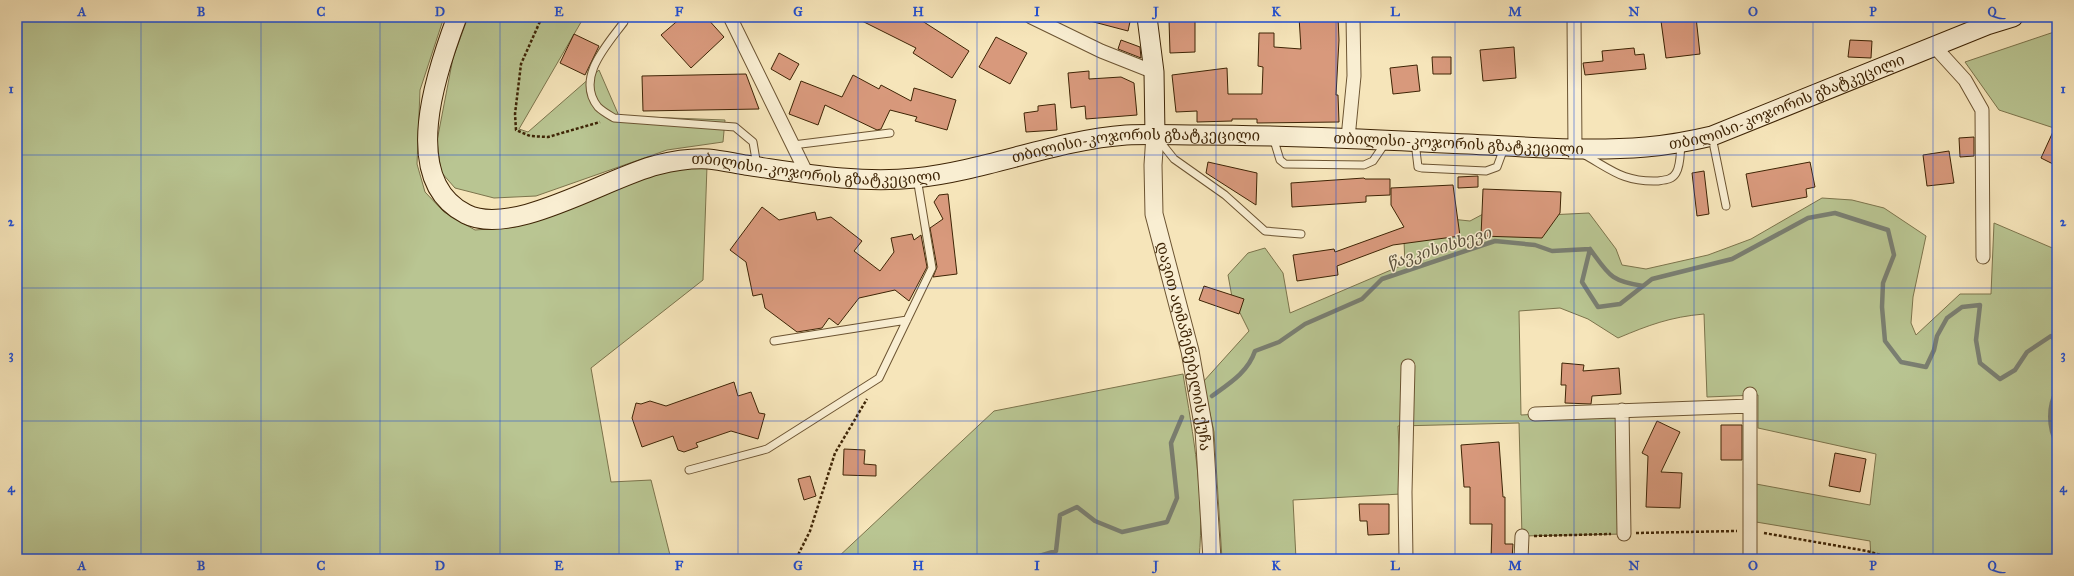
<svg xmlns="http://www.w3.org/2000/svg" width="2074" height="576" font-family="'IM FELL Great Primer','Noto Serif Georgian',serif">
<style>
.green{fill:#b9c592;stroke:#7c744c}
.lines{fill:none;stroke-linecap:round;stroke-linejoin:round}
.stream{stroke:#7a7f72;stroke-width:4.5}
.building{fill:#d8997c;stroke:#3e2405}
.service-casing{stroke:#6c5432;stroke-width:9}
.minor-casing{stroke:#6c5432;stroke-width:15}
.tertiary-casing{stroke:#6c5432;stroke-width:19}
.secondary-casing{stroke:#3e2405;stroke-width:21}
.path{stroke:#3e2405;stroke-width:2.5;stroke-dasharray:3 2;stroke-linecap:butt}
.service{stroke:#f9eed2;stroke-width:7}
.minor{stroke:#f9eed2;stroke-width:13}
.tertiary{stroke:#f9eed2;stroke-width:17}
.secondary{stroke:#f9eed2;stroke-width:19}
.grid{fill:none;stroke:#1d4ed8;stroke-width:1;stroke-opacity:0.55}
.labels{text-anchor:middle;dominant-baseline:central;stroke-width:3;stroke-linejoin:round;paint-order:stroke}
.street-label{font-size:15px;fill:#3e2405;stroke:#f9eed2}
.water-label{font-size:16px;font-style:italic;fill:#5c523c;stroke:#f9eed2}
.neatline{fill:none;stroke:#1d4ed8;stroke-width:1.5}
.grid-label{font-size:13px;text-anchor:middle;font-weight:bold;fill:#1d4ed8}
</style>
<rect width="100%" height="100%" fill="#f6e5ba"/>
<filter id="stains"><feTurbulence type="fractalNoise" baseFrequency=".005" numOctaves="4"/><feColorMatrix values="0 0 0 0 .2 0 0 0 0 .09 0 0 0 0 .02 0 0 0 .5 -.17"/></filter>
<radialGradient id="worn" r=".72"><stop offset=".6" stop-color="#630" stop-opacity="0"/><stop offset="1" stop-color="#630" stop-opacity=".3"/></radialGradient>
<!-- green -->
<path class="green" d="M17 17H444L420 90 417 164 425 192 444 212 475 230 515 227 647 174 707 166 703 280 591 368 611 482 651 480 671 559H17Z
M468 17H584L519 129 528 132 599 70 619 116 725 120 723 142 667 150 536 196 494 198 455 188 441 172 437 141 453 58Z
M2057 31V129L1999 110 1965 62Z
M1822 198 1852 200 1884 208 1926 236 1913 297 1911 323 1916 335 1960 294H1991L1994 223 2057 250V559H1871L1870 541 1756 522V484L1870 505 1876 454 1758 428V395L1707 397 1704 314C1670 317 1649 325 1618 338L1588 319 1560 308 1519 311 1521 415 1622 410 1624 534 1522 536 1519 423 1398 426 1401 494 1293 500 1296 559H1222L1214 432 1203 382 1249 331 1232 297 1228 275 1248 253 1265 248 1283 273 1290 313 1405 264 1404 241 1451 219 1470 221 1485 213 1548 215 1589 213 1616 249 1622 265 1646 269 1708 255 1751 239Z
M1183 374C1193 435 1205 497 1199 559H836L994 411Z"/>
<g class="lines">
<!-- stream -->
<path class="stream" d="M1590 249C1609 275 1610 281 1643 286
M2057 391C2048 405 2048 428 2057 443
M1212 396C1230 383 1248 372 1255 351L1279 342 1305 324 1362 299 1382 279 1495 241 1535 245 1552 251 1590 249 1582 282 1598 307 1620 304 1652 279 1732 259 1808 218 1835 213 1888 230 1894 255 1883 283 1882 307 1885 341 1901 362 1926 367 1934 350 1937 336 1947 318 1962 307 1980 305 1976 340 1980 363 2000 379 2015 370 2027 352 2051 336 2057 342
M1021 559 1036 557 1056 551 1060 515 1077 507 1095 521 1122 532 1167 522 1177 498 1171 443 1182 417"/>
</g>
<!-- building -->
<path class="building" d="M682 17H706L724 37 691 68 661 35Z
M854 17H916L969 51 952 78 913 53 916 48Z
M1090 17H1131L1128 31 1090 21Z
M1299 17H1338L1339 40 1336 95H1338L1339 122 1257 123V119H1232V121L1197 122V111L1176 112 1172 75 1227 68 1228 94H1262L1263 67 1258 66 1259 33H1274V47L1301 49Z
M1696 17 1700 54 1666 58 1661 21Z
M1195 19V52L1170 53 1169 20Z
M574 34 599 46 585 75 560 63Z
M996 37 1027 53 1010 84 979 67Z
M1121 40 1140 47 1141 58 1118 49Z
M1850 40 1872 41 1871 58 1848 57Z
M1514 47 1516 78 1483 81 1480 50Z
M1634 48 1635 55 1644 54 1646 69 1585 75 1583 63 1603 61 1602 51Z
M779 53 799 64 790 80 771 69Z
M1432 57H1451V74H1433Z
M1417 65 1420 91 1393 94 1390 68Z
M1089 71V79L1121 77 1134 83 1137 115 1086 119 1085 106 1071 108 1068 73Z
M746 74 759 109 643 111 642 76Z
M853 75 879 89 881 85 911 101 914 88 956 100 947 130 915 121 917 117 890 110 881 129 877 130 825 105 818 125 789 114 801 81 842 97Z
M1055 104 1057 130 1026 132 1024 113 1038 111V106Z
M2057 123V166L2041 158Z
M1974 137V156L1960 157 1959 138Z
M1949 151 1954 183 1927 186 1923 155Z
M1208 162 1257 173 1256 205 1206 173Z
M1810 162 1815 187 1806 189 1807 197 1752 207 1746 174Z
M1704 171 1709 214 1697 216 1692 173Z
M1478 176V187L1458 188V177Z
M1364 178 1365 179H1390V195L1366 196V202L1292 207 1291 183Z
M1453 185 1460 236 1393 245 1337 266 1338 275 1297 281 1293 255 1334 249 1335 252 1404 227 1391 205V188Z
M1483 189 1561 192 1560 213 1542 238 1481 236Z
M948 194 957 274 933 277 937 267 930 228 943 219 934 202 939 195Z
M762 207 779 220 815 212 817 220 831 217 862 241 854 251 880 271 894 252 891 238 912 234 914 240 921 235 927 267 909 301 895 290 859 298 838 325 829 318 822 328 797 332 765 308 762 294 753 296 746 262 730 250Z
M1204 286 1244 299 1239 314 1199 300Z
M1562 363 1584 365 1583 371 1619 368 1621 394 1592 396 1591 404 1565 403 1566 385H1561Z
M734 382 738 396 751 392 759 413 765 414 758 439 731 431 696 443 698 447 684 452 678 450 673 436 642 447 632 418 636 403 641 404 650 401 666 406Z
M1657 421 1680 432 1661 472 1682 473 1680 508 1646 507 1648 456 1642 453Z
M1721 425H1742V460H1721Z
M1499 442 1503 497H1505V544H1513L1512 559H1491L1492 524H1470V487H1464L1461 445Z
M844 449 865 450 864 464 876 465V476L843 475Z
M1835 453 1866 459 1860 492 1829 486Z
M810 476 816 496 804 500 798 479Z
M1359 504H1389V534L1368 535 1367 521H1360Z"/>
<g class="lines">
<!-- service casing -->
<g class="service-casing">
<path id="service" d="M624 22C607 45 575 78 598 107 602 111 609 115 614 118L735 127 753 142 757 166
M1273 137 1280 160 1285 164 1364 165 1373 161 1386 142
M1712 137 1726 206
M1158 139 1174 159 1225 195 1265 231 1301 234
M1415 142 1418 167 1422 168 1486 171 1497 167 1504 148
M793 145 890 133
M1583 154C1612 170 1623 182 1657 181 1665 180 1672 180 1676 173 1681 165 1680 152 1681 143
M774 341 907 320
M689 470 767 449 879 378 932 268 917 178"/>
</g>
<!-- minor casing -->
<g class="minor-casing">
<path id="minor" d="M730 17 807 174
M1031 17 1101 51 1154 72
M1574 17 1575 149
M1934 46 1965 80 1982 110 1983 257
M1348 138 1354 76 1353 17
M1750 394V559
M1622 410 1624 534
M1535 414 1750 406
M1406 559 1405 492 1408 366
M1521 559 1522 536"/>
</g>
<!-- tertiary casing -->
<g class="tertiary-casing">
<g id="tertiary">
<path id="s1" d="M1155 135 1153 165 1154 214 1190 351 1204 430 1212 559"/>
</g>
</g>
<!-- secondary casing -->
<g class="secondary-casing">
<g id="secondary">
<path id="s2" d="M457 17C437 70 398 180 466 214 512 238 608 177 657 165 673 161 691 158 708 159 720 160 733 163 745 165 801 173 858 184 915 178 985 171 1056 140 1126 135 1151 134 1176 135 1200 135 1290 135 1379 140 1468 144 1527 147 1587 152 1646 147 1669 145 1691 141 1712 136L1987 25 2013 17"/>
<path d="M1147 17 1154 72 1155 135"/>
</g>
</g>
<!-- path -->
<path class="path" d="M542 17 521 64 515 114 516 130 530 136 548 137 600 122
M1636 533 1737 531
M1764 533 1867 551 1894 559
M1534 536 1611 534
M796 559 810 531 835 453 867 399"/>
<!-- service -->
<use href="#service" class="service"/>
<!-- minor -->
<use href="#minor" class="minor"/>
<!-- tertiary -->
<use href="#tertiary" class="tertiary"/>
<!-- secondary -->
<use href="#secondary" class="secondary"/>
</g>
<!-- grid -->
<path class="grid" d="M141 17V559M261 17V559M380 17V559M500 17V559M619 17V559M738 17V559M858 17V559M977 17V559M1097 17V559M1216 17V559M1336 17V559M1455 17V559M1574 17V559M1694 17V559M1813 17V559M1933 17V559M17 155H2057M17 288H2057M17 421H2057"/>
<g class="labels">
<!-- street labels -->
<g class="street-label">
<text stroke="none"><textPath href="#s2" startOffset="1561">თბილისი-კოჯორის გზატკეცილი</textPath></text>
<text stroke="none"><textPath href="#s2" startOffset="1225">თბილისი-კოჯორის გზატკეცილი</textPath></text>
<text stroke="none"><textPath href="#s2" startOffset="901">თბილისი-კოჯორის გზატკეცილი</textPath></text>
<text stroke="none"><textPath href="#s2" startOffset="577">თბილისი-კოჯორის გზატკეცილი</textPath></text>
<text stroke="none"><textPath href="#s1" startOffset="215">დავით აღმაშენებელის ქუჩა</textPath></text>
</g>
<!-- water labels -->
<g class="water-label">
<text transform="translate(1439 248) rotate(-17)">წავკისისხევი</text>
</g>
</g>
<!-- margin -->
<rect width="2074" height="576" fill="none" stroke="#f6e5ba" stroke-width="44"/>
<rect x="22" y="22" width="2030" height="532" class="neatline"/>
<g class="grid-label">
<text x="82" y="16">A</text>
<text x="201" y="16">B</text>
<text x="321" y="16">C</text>
<text x="440" y="16">D</text>
<text x="559" y="16">E</text>
<text x="679" y="16">F</text>
<text x="798" y="16">G</text>
<text x="918" y="16">H</text>
<text x="1037" y="16">I</text>
<text x="1156" y="16">J</text>
<text x="1276" y="16">K</text>
<text x="1395" y="16">L</text>
<text x="1515" y="16">M</text>
<text x="1634" y="16">N</text>
<text x="1753" y="16">O</text>
<text x="1873" y="16">P</text>
<text x="1992" y="16">Q</text>
<text x="11" y="93">1</text>
<text x="2063" y="93">1</text>
<text x="11" y="226">2</text>
<text x="2063" y="226">2</text>
<text x="11" y="359">3</text>
<text x="2063" y="359">3</text>
<text x="11" y="492">4</text>
<text x="2063" y="492">4</text>
<text x="82" y="570">A</text>
<text x="201" y="570">B</text>
<text x="321" y="570">C</text>
<text x="440" y="570">D</text>
<text x="559" y="570">E</text>
<text x="679" y="570">F</text>
<text x="798" y="570">G</text>
<text x="918" y="570">H</text>
<text x="1037" y="570">I</text>
<text x="1156" y="570">J</text>
<text x="1276" y="570">K</text>
<text x="1395" y="570">L</text>
<text x="1515" y="570">M</text>
<text x="1634" y="570">N</text>
<text x="1753" y="570">O</text>
<text x="1873" y="570">P</text>
<text x="1992" y="570">Q</text>
</g>
<rect width="100%" height="100%" filter="url(#stains)"/>
<rect width="100%" height="100%" fill="url(#worn)"/>
</svg>
